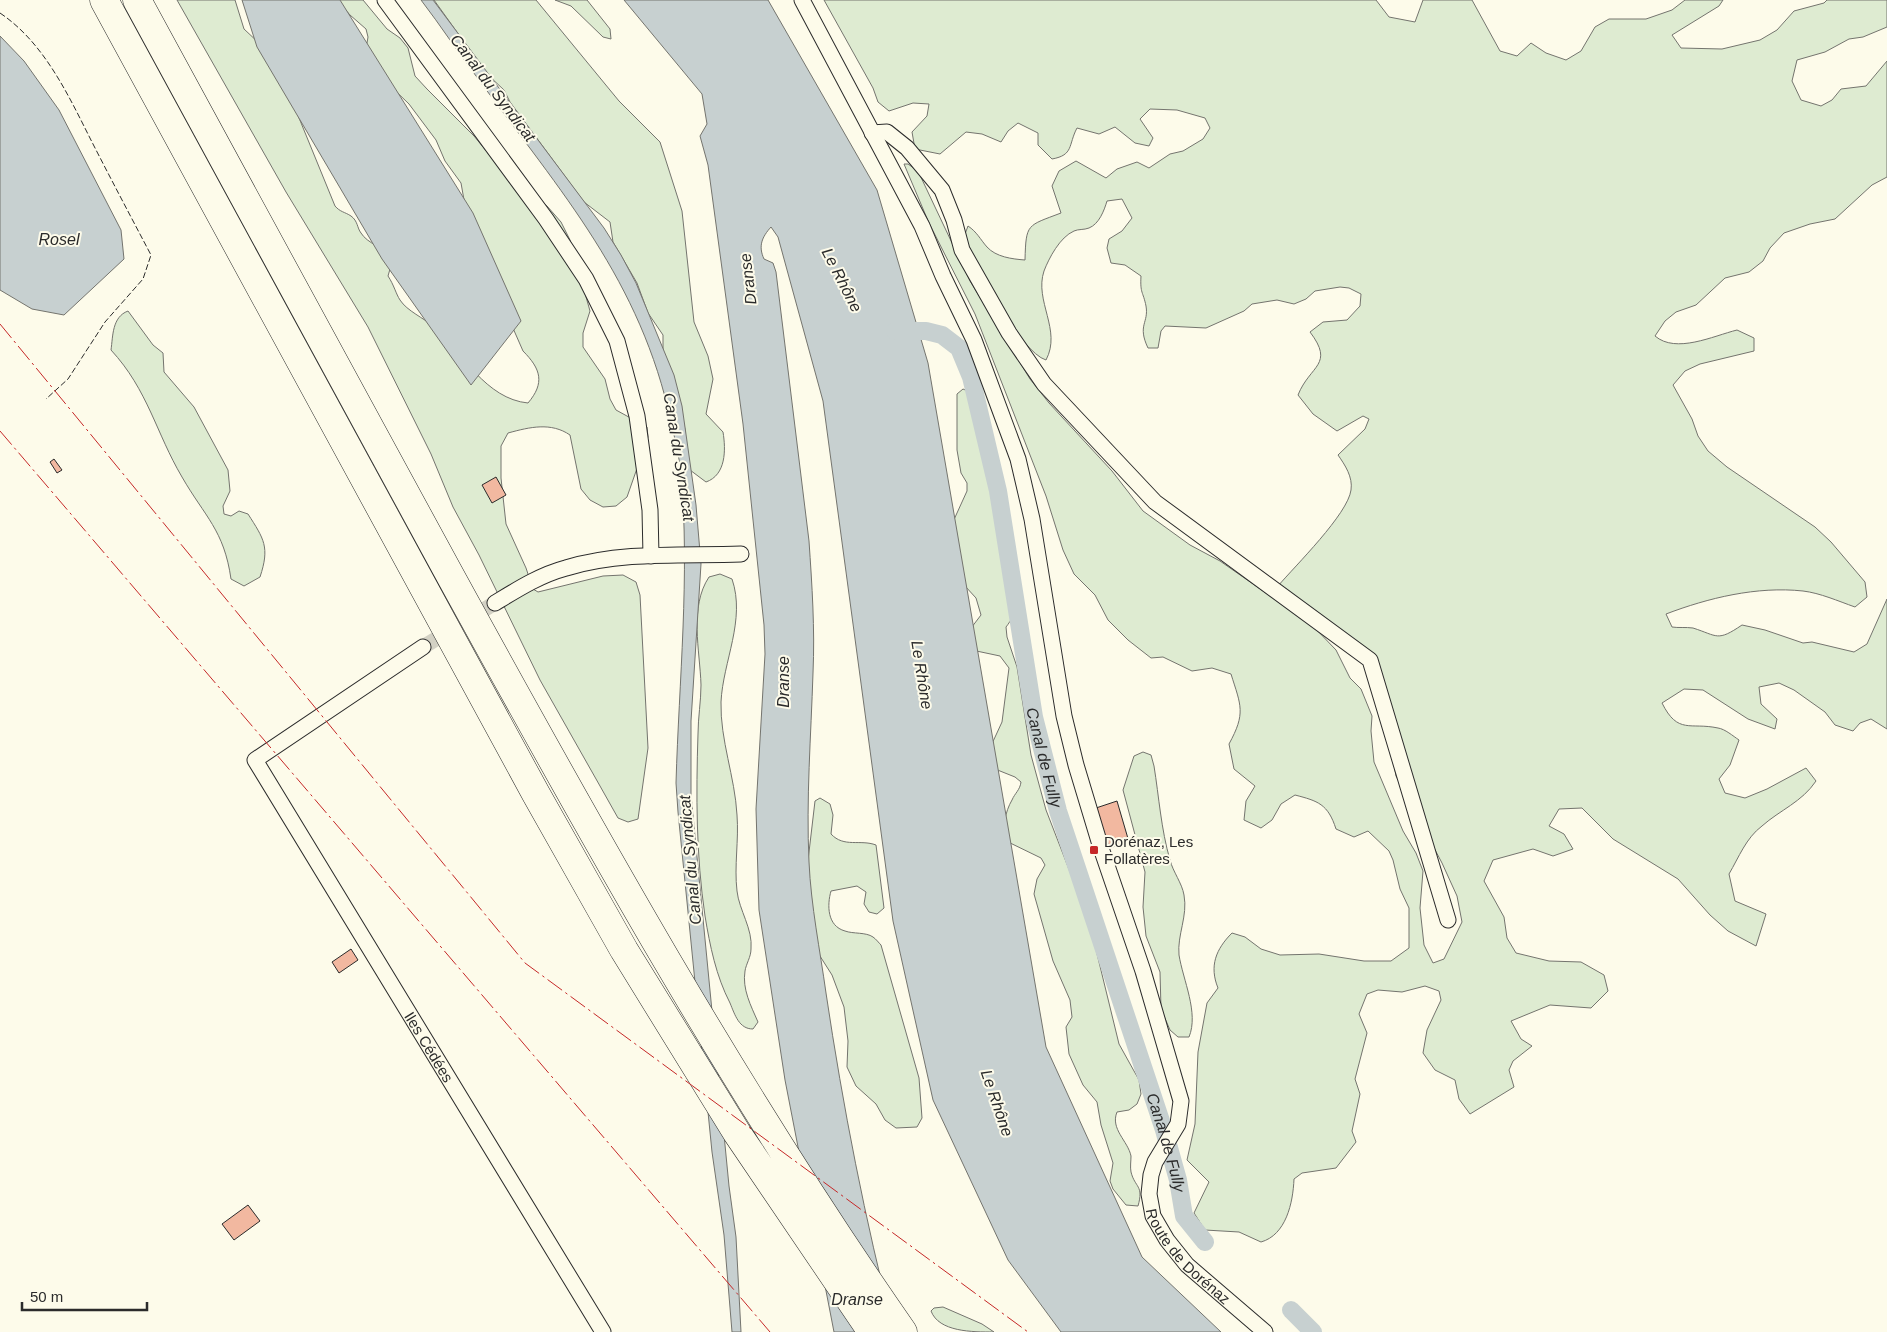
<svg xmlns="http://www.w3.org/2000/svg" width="1887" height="1332" font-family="Helvetica,sans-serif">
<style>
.green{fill:#deebd1;stroke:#74746e}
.water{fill:#c7d0d0;stroke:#74746e}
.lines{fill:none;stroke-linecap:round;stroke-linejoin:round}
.canal{stroke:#c7d0d0;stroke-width:18}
.building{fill:#f2b8a0;stroke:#2b2b2b}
.street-tunnel{stroke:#d3d1c4;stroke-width:15;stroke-dasharray:15 8;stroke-linecap:butt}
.street-casing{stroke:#2b2b2b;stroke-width:17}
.highway-casing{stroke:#2b2b2b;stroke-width:29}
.street{stroke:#fdfbea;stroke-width:15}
.highway{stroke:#fdfbea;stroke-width:28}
.fence{stroke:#2b2b2b;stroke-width:1;stroke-dasharray:6 2.5;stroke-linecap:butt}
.power{stroke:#c62828;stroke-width:1;stroke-dasharray:18 4 2.5 4;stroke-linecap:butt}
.poi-dot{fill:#c62828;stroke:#fdfbea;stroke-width:2}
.labels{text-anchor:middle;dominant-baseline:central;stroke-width:4;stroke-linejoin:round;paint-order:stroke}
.poi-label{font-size:15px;fill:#2b2b2b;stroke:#fdfbea;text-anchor:start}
.street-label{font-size:15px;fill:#2b2b2b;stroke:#fdfbea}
.water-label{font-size:16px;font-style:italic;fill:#2b2b2b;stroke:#fdfbea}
</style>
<rect width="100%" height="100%" fill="#fdfbea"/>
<!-- green -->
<path class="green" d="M177 0H235L244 29 260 44 288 91 335 206C340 212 345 212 351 216 358 221 357 228 361 233 367 243 384 249 394 255L388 276C394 285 396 294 400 300 407 311 424 318 434 327 462 353 486 399 528 403 545 383 541 369 523 351L469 228 461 183 445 161 436 140 409 104 376 72 365 55 368 37 366 29 350 15 337 0H363L387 29 400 38 408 48 415 76 427 89 474 136 497 164 547 206 561 222 570 240 590 311 583 333V347L605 379 610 399 616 410 647 427 648 437 627 497 616 506 603 507 590 500 581 489 570 435C551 422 530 427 508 433L501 446V478L506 524 526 568 533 589 538 592 603 576 623 575 636 582 640 595 648 748 638 819 628 822 618 818 600 786 540 680 479 555 453 507 431 454 368 327 286 192Z
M434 0H536L619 101 660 142 682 211 694 322 708 356 713 379 706 414 723 432C726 450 726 475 706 482L690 470 686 457 685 429 663 353V335L648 313 637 283 613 242 610 222 584 202 510 102 504 90 487 74Z
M555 0H587L610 29 611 39 603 37 571 6Z
M824 0H1376L1389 17 1415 22 1423 0H1472L1500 51 1517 56 1531 43 1546 53 1566 60 1581 51 1595 27 1609 19H1646L1672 10 1685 0H1723L1719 6 1672 35 1681 48 1722 49 1760 40 1777 30 1794 11 1824 3 1827 0H1887V27L1863 37 1849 39 1825 52 1797 60 1792 81 1801 100 1821 106 1832 100 1841 89 1866 86 1887 61V177L1872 185 1835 219 1810 224 1784 233 1770 248 1763 261 1749 272 1725 278 1696 305 1676 312 1665 321 1655 336C1676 354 1713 336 1737 330L1754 338V351L1700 364 1685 371 1673 385 1692 419 1698 436 1708 451 1727 467 1815 527 1831 542 1865 582 1867 597 1855 607C1838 601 1820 593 1803 591 1757 586 1708 598 1666 614L1672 627C1678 628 1686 627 1693 628 1718 636 1717 642 1742 625L1765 630 1803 643 1812 642 1854 652 1867 644 1887 599V729L1871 719 1860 723 1853 731 1835 725 1825 712 1794 690 1779 683 1759 687 1761 704 1777 719 1775 729 1748 719 1703 690 1684 689 1662 703C1678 735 1690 722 1718 728 1725 729 1733 736 1739 740L1730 765 1719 779 1725 793 1745 798 1767 789 1806 768 1816 781C1802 802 1780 810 1762 826 1746 838 1739 857 1729 874L1735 901 1766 914 1756 946 1728 931 1710 915 1678 879 1613 839 1582 808 1559 809 1549 826 1564 834 1573 849 1553 856 1533 849 1493 860 1484 881 1504 917 1507 938 1516 953 1549 961 1581 962 1604 975 1608 991 1591 1008 1550 1005 1511 1021 1521 1039 1532 1046 1513 1061 1509 1070 1514 1087 1470 1114 1459 1099 1455 1080 1435 1070 1423 1053 1427 1030 1441 1000 1439 991 1425 986 1402 992 1378 990 1367 994 1359 1014 1367 1033 1355 1079 1360 1094 1352 1131 1356 1142 1336 1168 1302 1173 1294 1179C1293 1203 1286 1235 1261 1242L1239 1232 1205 1230 1194 1213 1209 1182 1187 1160 1195 1124 1198 1052 1207 1003 1218 988C1209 966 1216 949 1232 933L1245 937 1261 949 1280 955 1319 954 1364 961H1391L1409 948V908L1400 889 1393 860 1389 851 1368 831 1354 837 1336 829C1328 804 1318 801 1295 795L1281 804 1272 820 1261 828 1244 820 1246 801 1255 786 1234 769 1229 744C1246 713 1241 706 1231 674L1212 668 1192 671 1163 657 1151 658 1128 640 1108 620 1095 595 1074 574 1063 550 1046 496 975 314 929 223 904 164H908L918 171 970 281 1030 379 1049 403 1112 471 1143 511 1190 545 1220 561 1312 625 1336 650 1350 678 1361 689 1372 716 1371 731 1374 762 1403 831 1416 853 1423 871 1420 908 1424 945 1433 963 1444 959 1462 922 1457 896 1442 863 1396 776 1389 737 1391 711 1354 640 1278 586C1295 566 1348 514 1351 490 1353 477 1345 465 1338 455L1365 429 1369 419 1363 416 1337 431 1313 414 1298 395C1310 365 1335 365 1310 332L1323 322 1347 320 1360 306 1361 294 1349 288 1340 287 1315 291 1306 299 1294 304 1277 300 1252 304 1244 311 1206 328 1165 326 1161 331 1158 348H1148C1137 325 1149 323 1146 306 1143 291 1140 294 1141 276L1125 265 1111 263 1107 248 1109 239 1122 231 1132 218 1122 199 1107 201C1104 211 1099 224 1089 228 1084 230 1078 229 1074 231 1060 237 1049 258 1044 271 1034 301 1062 330 1046 360 1020 352 978 268 962 242L968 226C977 232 980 239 987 247 996 257 1012 259 1025 260 1026 223 1027 226 1061 213L1052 186 1059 171 1076 161 1106 178 1117 169 1137 162 1149 168 1170 154 1183 151 1203 139 1210 128 1205 118 1177 110 1150 109 1140 119 1153 138 1149 146 1135 143 1115 127 1099 134 1077 128C1068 145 1074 155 1052 159L1038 145V133L1018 123 1008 131 1001 142 982 134 966 132 940 154 915 149 912 132 927 116 929 104 913 103 889 111 878 102 873 88Z
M128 311 153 345 163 353 164 372 194 407 228 470 230 491 223 506 224 514 231 516 239 511 248 514C264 539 270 547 260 577L244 586 231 579C224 530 205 517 182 477 156 433 148 390 111 350 113 336 112 317 128 311Z
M963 389 970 392 977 402 1010 584C1016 601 1018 612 1006 627L1007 637 1017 667 1031 755 1046 810 1089 921 1119 1044 1139 1080 1141 1094 1137 1104 1129 1110 1117 1112C1110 1129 1128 1141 1131 1156 1131 1161 1130 1167 1131 1172 1135 1188 1144 1185 1138 1206L1126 1205 1113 1189 1110 1181 1113 1163 1101 1125 1097 1102 1083 1085 1069 1054 1066 1027 1072 1017 1070 1000 1053 961 1034 894 1037 879 1045 865 1041 858 1004 840C1003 826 1005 812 1012 800 1015 793 1020 790 1021 782L1015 777 995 769 990 748 1002 722 1009 668 1000 656 967 649 965 636 981 615 976 598 954 574 947 535 967 491V483L961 473 957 450V394Z
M720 574 732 579C746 620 723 661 721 702 720 740 735 777 737 815 739 840 734 866 737 891 739 910 753 929 751 949 751 957 746 964 745 971 742 989 751 1006 758 1022L753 1029C739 1029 735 1015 730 1003 716 976 710 946 705 916 696 855 696 795 698 734 698 718 701 701 701 685 700 651 689 607 709 577Z
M1143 752 1151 755 1154 766C1159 797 1161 829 1170 860 1173 872 1182 883 1184 895 1188 916 1177 935 1179 955 1183 980 1199 1013 1189 1037H1178L1170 1030 1161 1009 1160 972 1146 936 1143 907 1145 872 1123 790 1134 756Z
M820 798 830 804 833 815 831 834C844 848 860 839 876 845L884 908 877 914 869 912 864 904 866 892 857 886 831 891C827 905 827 926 845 931 853 934 866 932 873 937 876 939 879 943 881 945L919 1078 922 1118 917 1127 896 1128 885 1120 876 1104 856 1086 847 1067 848 1041 844 1007 832 975 811 942 805 886 815 801Z
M943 1307 982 1324 994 1332C972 1332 939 1332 931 1311L934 1308Z"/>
<!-- water -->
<path class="water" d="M242 0H340L473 213 521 321 471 385 382 259 257 47Z
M421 0H433L604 228 621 255 636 283 657 334 674 375 682 406 696 505 701 564 691 721V795L729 1186 736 1237 741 1332H732L724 1235 712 1152 678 812 676 783C679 680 690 576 681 473 679 456 675 439 671 422 641 281 561 192 479 80 459 54 441 26 421 0Z
M624 0H768L877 190 928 363 1046 1047 1142 1257 1221 1332H1061L1008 1260 933 1100 893 921 823 401 778 237 771 227C762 237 758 246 764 259L773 263 776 272 809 541C812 585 815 629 813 673 811 736 806 799 809 862 811 906 820 950 826 993 843 1107 865 1220 894 1332H834L785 1080 759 910 756 809 765 654 764 625 743 424 708 165 700 136 707 124 702 94Z
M0 36 24 61 59 110 121 230 124 259 64 315 32 309 0 290Z"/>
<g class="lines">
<!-- canal -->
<g class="canal">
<path id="s1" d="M895 331H926L942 335 959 348 971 377 998 491 1034 717 1058 811 1164 1130 1178 1180 1184 1216 1205 1242"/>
<path d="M1291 1310 1313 1332"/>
</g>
</g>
<!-- building -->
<path class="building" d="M54 459 62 470 57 473 50 462Z
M496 477 506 495 492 503 482 485Z
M1117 801 1129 842 1109 848 1096 808Z
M351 949 358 960 339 973 332 962Z
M248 1205 260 1221 234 1240 222 1224Z"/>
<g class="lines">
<!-- street-tunnel -->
<path class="street-tunnel" d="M423 647 495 603"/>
<!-- street casing -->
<g class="street-casing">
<g id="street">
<path d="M385 0 546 219 586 279 617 341 637 416 650 510 651 556"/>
<path id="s2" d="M802 0 922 226 943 276 974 340 1018 459 1032 519 1064 716 1076 765 1101 848 1143 971 1181 1101 1178 1124 1155 1162 1151 1175 1149 1194 1153 1216 1167 1240 1187 1265 1265 1332"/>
<path d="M872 133 887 132 907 148 942 190 954 220 962 250 1009 333 1044 384 1155 502 1370 660 1448 920"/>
<path d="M495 603C518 589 540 575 566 568 622 551 683 556 741 554"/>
<path id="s3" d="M423 647 255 760 603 1332"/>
</g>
</g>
<!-- highway casing -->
<g class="highway-casing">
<path id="highway" d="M104 0 536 794 624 950 737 1133 872 1332
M137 0C242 192 347 384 451 577 592 834 735 1091 903 1332"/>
</g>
<!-- street -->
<use href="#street" class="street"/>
<!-- highway -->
<use href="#highway" class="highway"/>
<!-- fence -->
<path class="fence" d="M0 13C46 44 70 99 94 146 113 183 132 219 151 255L143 279 105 322 68 379 46 399"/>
<!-- power -->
<path class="power" d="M0 324 525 963 1028 1332
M0 431 770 1332"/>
</g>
<!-- markers -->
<rect class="poi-dot" x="1089" y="845" width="10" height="10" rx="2.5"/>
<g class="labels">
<!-- poi labels -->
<g class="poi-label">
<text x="1104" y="841">Dorénaz, Les<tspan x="1104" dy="17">Follatères</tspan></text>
</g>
<!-- street labels -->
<g class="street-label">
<text stroke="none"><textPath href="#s3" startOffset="538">Iles Cédées</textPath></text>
<text stroke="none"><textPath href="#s2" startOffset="1348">Route de Dorénaz</textPath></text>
</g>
<!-- water labels -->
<g class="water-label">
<text transform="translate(493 88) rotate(53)">Canal du Syndicat</text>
<text x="59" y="239">Rosel</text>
<text transform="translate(748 279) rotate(-97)">Dranse</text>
<text transform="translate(842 280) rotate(63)">Le Rhône</text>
<text transform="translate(679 457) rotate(81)">Canal du Syndicat</text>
<text transform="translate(922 675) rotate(81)">Le Rhône</text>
<text transform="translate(783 682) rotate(-90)">Dranse</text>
<text stroke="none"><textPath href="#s1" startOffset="488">Canal de Fully</textPath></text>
<text transform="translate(690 860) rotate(-95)">Canal du Syndicat</text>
<text transform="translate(997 1103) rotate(71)">Le Rhône</text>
<text stroke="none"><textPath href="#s1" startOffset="892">Canal de Fully</textPath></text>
<text x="857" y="1299">Dranse</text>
</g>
</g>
<!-- scale -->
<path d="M22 1302v8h125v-8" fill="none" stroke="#2b2b2b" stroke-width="2.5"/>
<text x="30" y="1302" font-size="15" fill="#2b2b2b" stroke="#fdfbea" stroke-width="4" paint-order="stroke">50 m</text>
</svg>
